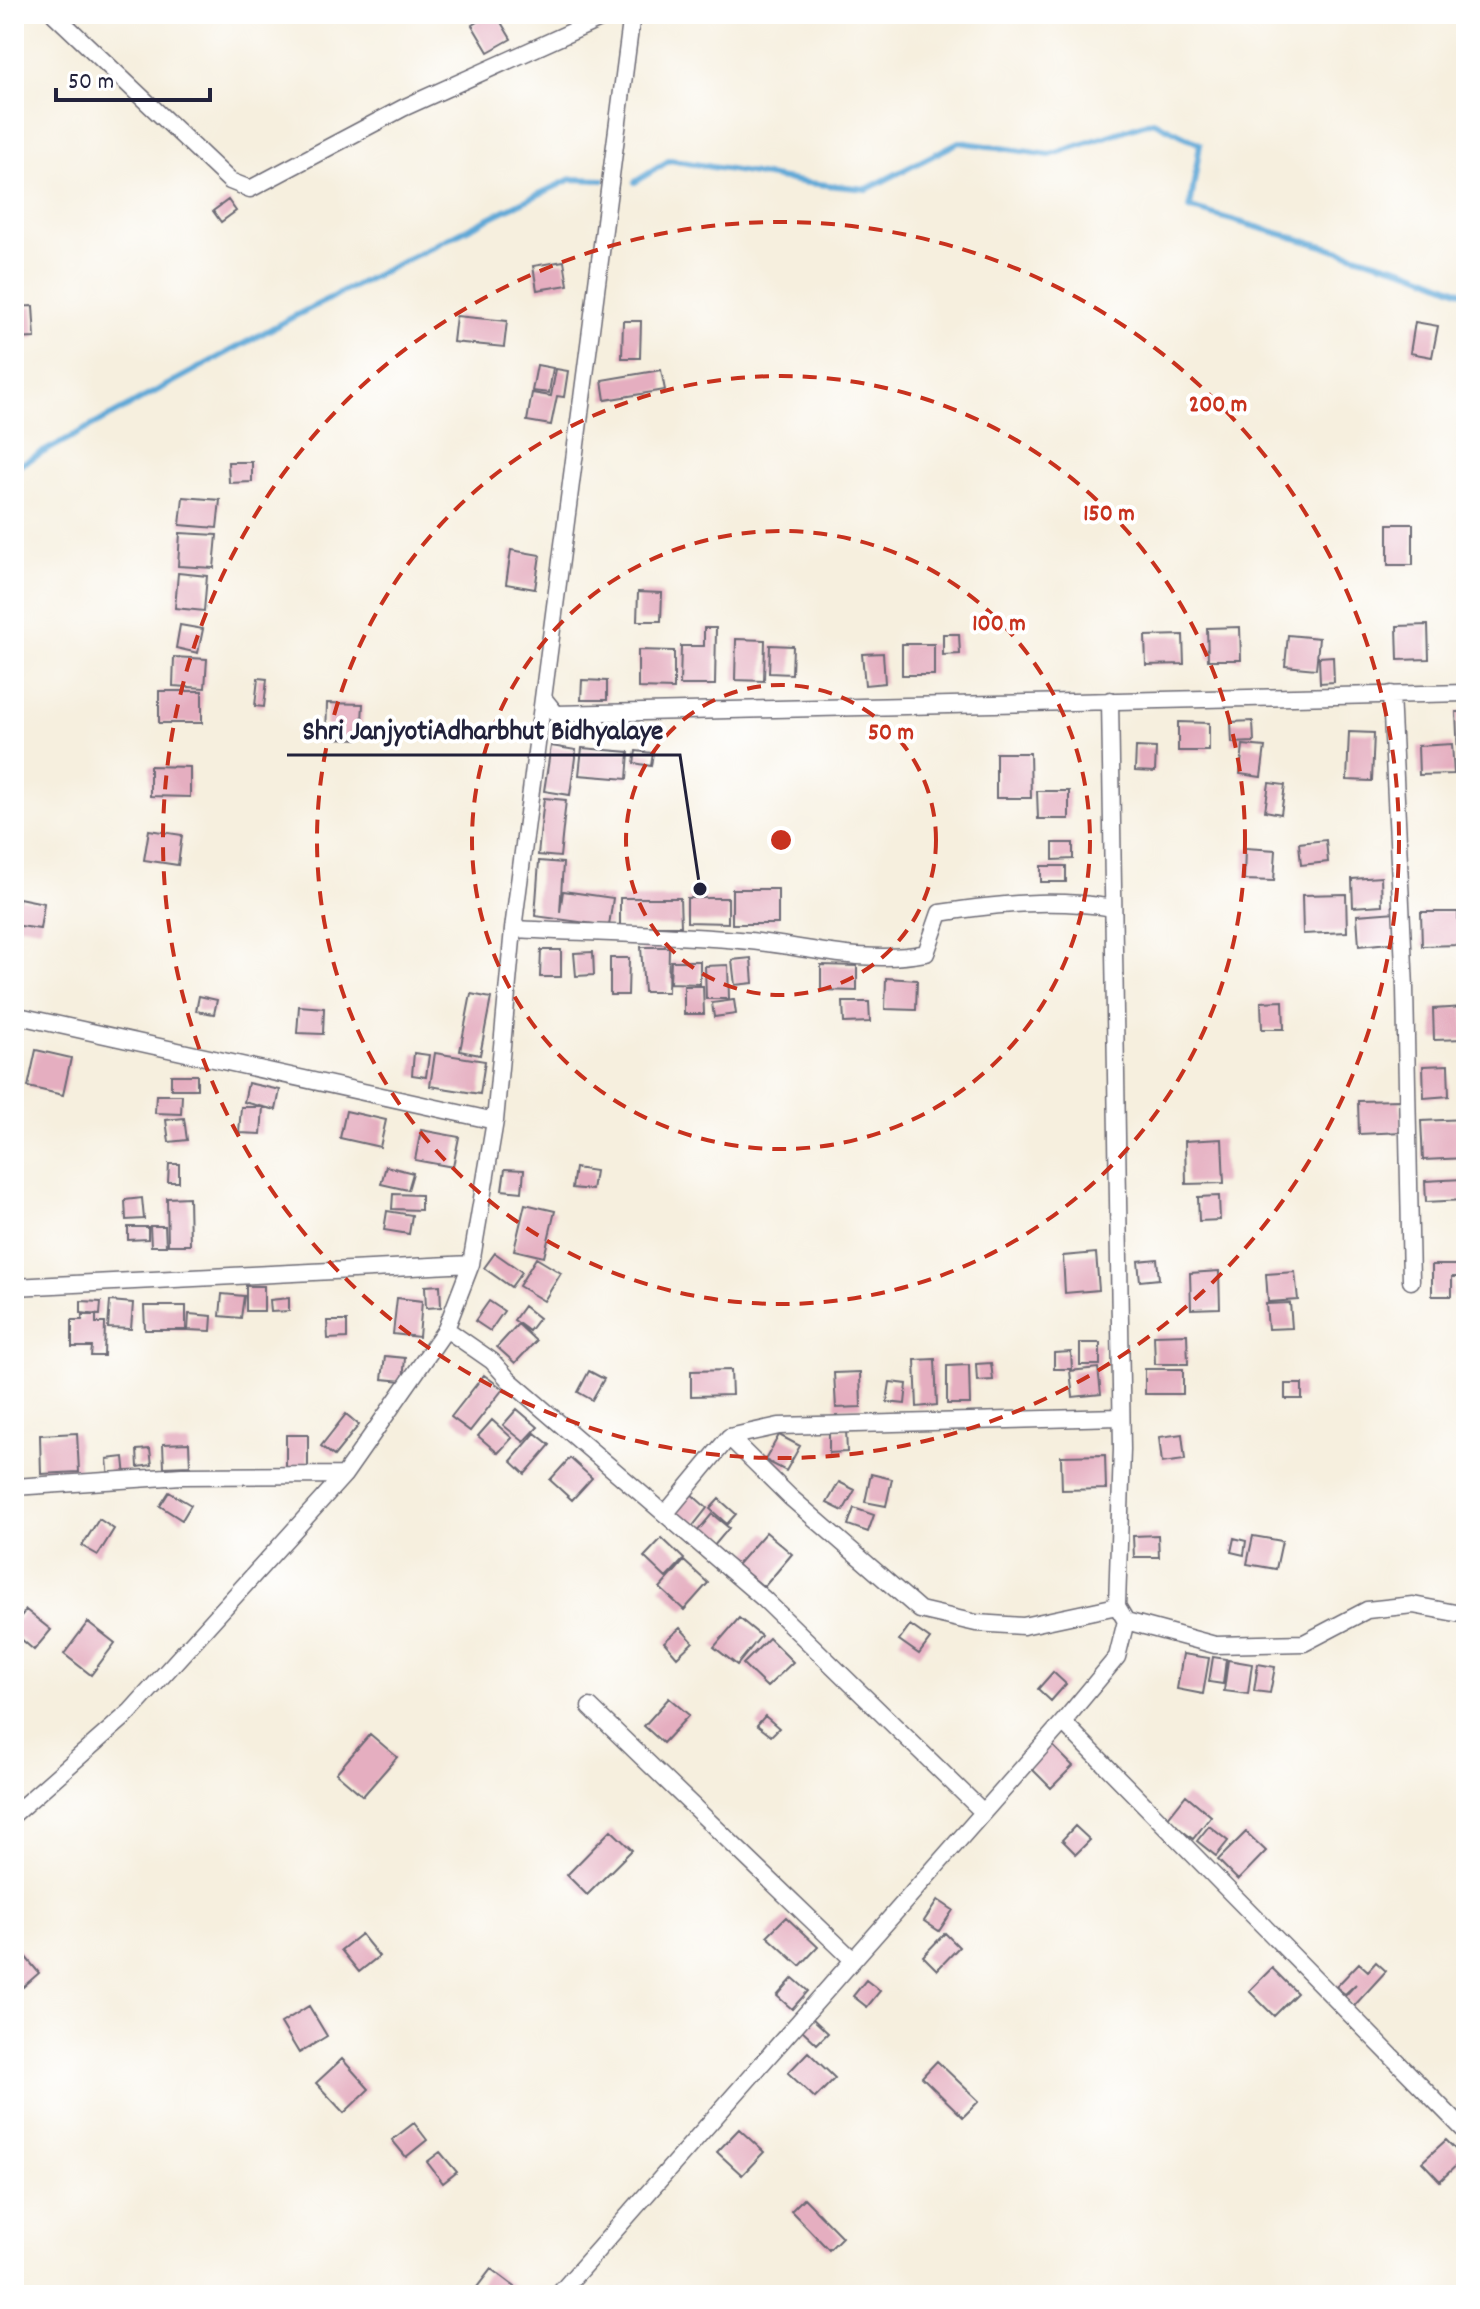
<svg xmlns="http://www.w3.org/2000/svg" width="1480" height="2309" font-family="Dekko,sans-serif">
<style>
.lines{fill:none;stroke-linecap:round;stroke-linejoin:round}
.stream{stroke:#5fa8d7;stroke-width:6}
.building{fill:#e5aec0}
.minor-casing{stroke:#6c6a74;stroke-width:19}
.minor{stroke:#fff;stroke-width:16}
.ring{fill:none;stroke:#c8321e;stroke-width:4;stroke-dasharray:14 10}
.centre{fill:#c8321e;stroke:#fff;stroke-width:4}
.ring-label{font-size:24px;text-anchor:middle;font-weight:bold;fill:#c8321e;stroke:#fff;stroke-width:8;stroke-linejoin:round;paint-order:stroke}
.leader{fill:none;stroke:#22223b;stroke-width:3}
.callout-dot{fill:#22223b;stroke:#fff;stroke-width:3}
.callout-label{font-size:28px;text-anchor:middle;font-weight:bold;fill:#22223b;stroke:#fff;stroke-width:8;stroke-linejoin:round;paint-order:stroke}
</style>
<rect width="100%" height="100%" fill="#fff"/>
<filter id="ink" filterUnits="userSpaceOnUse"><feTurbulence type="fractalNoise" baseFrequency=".0125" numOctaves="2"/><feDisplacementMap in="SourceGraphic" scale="16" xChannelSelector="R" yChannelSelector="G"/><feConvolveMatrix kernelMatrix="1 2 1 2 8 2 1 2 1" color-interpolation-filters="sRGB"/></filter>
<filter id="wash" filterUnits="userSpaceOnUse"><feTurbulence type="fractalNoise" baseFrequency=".006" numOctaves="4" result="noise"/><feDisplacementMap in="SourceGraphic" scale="32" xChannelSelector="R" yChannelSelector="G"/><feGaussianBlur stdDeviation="1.8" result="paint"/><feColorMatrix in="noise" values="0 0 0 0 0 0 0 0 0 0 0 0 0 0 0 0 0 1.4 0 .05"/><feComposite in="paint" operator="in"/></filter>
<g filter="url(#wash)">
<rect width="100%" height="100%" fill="#f6efde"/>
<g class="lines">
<!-- stream -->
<path class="stream" d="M635 182 670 160 808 183 867 189 959 142 1050 155 1153 121 1200 144 1190 208 1411 271 1466 293
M14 468 291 318 495 215 571 179 603 180"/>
</g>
<g id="blocks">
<!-- building -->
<path class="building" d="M490 14H496L511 39 488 52 472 25Z
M228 200 236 211 221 222 213 211Z
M564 261 568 285 537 290 533 266Z
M33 306 35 338 14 339V307Z
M456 316 507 321 504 347 453 342Z
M623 321H641L640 358H622Z
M1415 322 1438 326 1432 357 1410 353Z
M537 365 553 368 549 393 532 391Z
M556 369 568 371 564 397 557 396 551 425 527 421 532 393 551 396Z
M661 370 665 390 605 400 602 380Z
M228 462H252V482L229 483Z
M183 497 220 500 217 528 180 525Z
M1388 524H1413V565H1388Z
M180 533 217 535 214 568 178 566Z
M511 550 540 555 535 589 506 584Z
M178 573 207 576 204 611 175 608Z
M638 592 662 593 661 621H637Z
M180 625 203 629 198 653 176 648Z
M1428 625 1429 659 1398 660 1397 626Z
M1240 627 1241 660H1208L1207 628Z
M704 628H716L715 685H680L681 646H704Z
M943 634H959L960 654 943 655Z
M1183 635 1184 664 1146 665 1145 636Z
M1288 635 1319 638 1316 669 1285 666Z
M736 639 765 640 764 681 735 680Z
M902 644H934V675H902Z
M770 645 793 646 792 674 769 673Z
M638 650 674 651V689L638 688Z
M883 653 885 683 865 685 862 654Z
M1333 656 1334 682 1320 683 1319 657Z
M174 657 207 659 205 688 173 686Z
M258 678 267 679 264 707 255 706Z
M582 680 607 681V700H581Z
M159 691H202V723H159Z
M327 703 363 704 361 739 326 738Z
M1456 712H1466V756L1458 757Z
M1253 721 1254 742 1232 743 1231 722Z
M1178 722 1209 723V751H1178Z
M1349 732 1374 733 1372 781 1347 780Z
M1452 744 1454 774 1419 775 1418 746Z
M1243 745 1265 747 1261 777 1240 774Z
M551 746 576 750 570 795 544 791Z
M1136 747 1156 748 1155 772 1135 771Z
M582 748 629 752 627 779 579 775Z
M636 751 653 753 651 766 634 763Z
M996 753H1030L1031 798H996Z
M150 766 190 767V797L150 796Z
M1269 783 1285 785 1281 814 1265 811Z
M1037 791H1069V819H1038Z
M544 798 566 800 560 857 538 855Z
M149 830 182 835 178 865 144 860Z
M1326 840 1328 862 1301 865 1299 843Z
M1053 843H1073V859L1053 860Z
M1245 848 1276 850 1274 881 1244 880Z
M539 861 563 863 560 912 563 891 613 898 609 926 535 916Z
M1041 866H1066V882H1041Z
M1381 877 1382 905 1353 907 1352 879Z
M732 889H778V924H732Z
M1346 894 1347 932 1303 934 1302 895Z
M19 898 44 903 40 929 14 925Z
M620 898H680L681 926H620Z
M687 898H728V923L687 922Z
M1396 912 1399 942 1359 946 1357 915Z
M1421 912H1458L1459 945 1422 946Z
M641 947H669L668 992H644Z
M541 950H561V977H540Z
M593 952 594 975 576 976 574 953Z
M610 958H629L628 995H610Z
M751 958 753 983 735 985 732 960Z
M671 961H700V984L670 983Z
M728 965 729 999H706L705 966Z
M821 965 857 966V991L821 990Z
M886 978 917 980 916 1010 885 1009Z
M684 986H703L704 1014H684Z
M471 994 491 998 480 1055 460 1051Z
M199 996 217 1000 214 1014 196 1011Z
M734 1000 736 1014 714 1017 712 1003Z
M1283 1001 1284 1029H1262L1261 1002Z
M843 1002H869L870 1022 844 1023Z
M299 1006 324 1008 323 1034 297 1033Z
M1464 1007 1465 1039 1434 1040 1433 1009Z
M36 1050 71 1058 63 1095 28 1087Z
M414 1053 429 1055 426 1077 412 1075Z
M435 1053 485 1061 480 1094 430 1086Z
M1448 1065 1449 1096 1424 1098 1423 1066Z
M171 1075H197V1089H171Z
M248 1083 280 1090 276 1110 244 1102Z
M156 1095H182L181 1114 155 1113Z
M1400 1100 1402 1132 1359 1134 1358 1101Z
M241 1107H263L261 1134 239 1133Z
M346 1111 386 1120 380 1147 340 1138Z
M184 1118 187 1140 169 1142 166 1120Z
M1465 1119 1466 1158 1423 1160 1421 1121Z
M421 1130 459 1137 453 1167 415 1160Z
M1222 1139 1224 1183 1186 1184 1185 1141Z
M169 1164H179V1182H168Z
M386 1166 413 1173 408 1190 381 1184Z
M575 1168 595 1171 592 1190 572 1188Z
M505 1169 524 1170 522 1192 502 1190Z
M1463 1179 1464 1200 1426 1202 1425 1181Z
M393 1194 421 1195V1210L392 1209Z
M1219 1196 1220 1220 1199 1221 1198 1197Z
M189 1197 190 1245H168L167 1198Z
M142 1198 144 1219 126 1220 125 1200Z
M525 1204 555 1211 544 1257 514 1250Z
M387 1211 412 1215 409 1234 384 1230Z
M150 1226H165L166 1246H151Z
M128 1227H148V1239L128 1240Z
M495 1253 522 1272 511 1287 484 1268Z
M1096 1253 1099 1290 1065 1293 1063 1256Z
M536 1258 561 1273 544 1301 519 1286Z
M1157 1259 1159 1279 1140 1281 1138 1261Z
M1432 1265H1459V1277H1452V1296H1432Z
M1219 1271 1220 1308 1191 1309 1190 1273Z
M1295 1272 1298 1300 1268 1302 1266 1274Z
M440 1285 441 1307 426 1308 425 1286Z
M246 1286H264V1311H246Z
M222 1294 244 1296 241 1318 220 1316Z
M289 1298V1311L271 1312 270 1300Z
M397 1298 422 1301 419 1337 393 1334Z
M81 1301 101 1302 100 1315 81 1313Z
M110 1301 133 1303 131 1329 108 1328Z
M489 1301 504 1311 490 1331 475 1321Z
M1290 1303 1292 1328 1268 1329 1266 1304Z
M144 1306H186V1330H145Z
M524 1306 539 1318 529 1331 514 1320Z
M189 1314 212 1316 211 1331 188 1330Z
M83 1315H96V1323H105L104 1356H91L92 1347H72V1320H82Z
M327 1321H347V1338L328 1339Z
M518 1324 536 1341 515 1363 497 1347Z
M1187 1334 1188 1364H1155L1154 1335Z
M1080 1343H1100V1365H1080Z
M1071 1352 1072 1369H1054V1353Z
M385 1356 405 1358 403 1381 382 1379Z
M935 1359 937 1405 917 1407 915 1360Z
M991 1363 993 1380 977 1381 976 1364Z
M969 1365 970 1404H947V1366Z
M1098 1368 1101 1394 1073 1397 1070 1371Z
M1145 1369H1183V1394H1145Z
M731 1370 732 1395 691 1396V1371Z
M589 1371 604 1379 592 1400 578 1392Z
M860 1372 861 1407 836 1408 834 1373Z
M484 1375 503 1389 470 1431 451 1417Z
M890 1382 907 1384 905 1404 887 1402Z
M1285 1384H1302V1399H1285Z
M517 1409 538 1427 524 1442 503 1425Z
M346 1414 359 1425 334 1456 321 1446Z
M492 1420 512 1438 498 1453 478 1436Z
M846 1430 847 1452 829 1453V1431Z
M77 1433 79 1472 41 1474 40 1435Z
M535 1433 550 1445 525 1474 511 1461Z
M1182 1434 1185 1460 1162 1463 1159 1437Z
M286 1435H308V1473L286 1472Z
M779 1435 800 1446 786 1471 765 1460Z
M189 1443 190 1466 164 1467 163 1444Z
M150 1449 152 1465 138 1467 137 1450Z
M1105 1455 1106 1489 1062 1490 1061 1456Z
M124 1457 126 1477 109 1478 107 1459Z
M570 1458 592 1478 572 1500 550 1480Z
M871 1474 892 1479 886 1506 865 1502Z
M839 1482 855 1490 843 1511 827 1503Z
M169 1492 191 1505 182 1520 160 1506Z
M690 1493 707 1508 692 1527 674 1512Z
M719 1499 736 1514 727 1524 710 1509Z
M854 1508 874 1515 868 1532 848 1525Z
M712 1514 729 1528 713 1547 696 1533Z
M99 1519 114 1529 98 1555 82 1546Z
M766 1532 792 1554 764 1587 737 1565Z
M1158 1535 1159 1557H1134L1133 1536Z
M1253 1536 1282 1541 1276 1569 1247 1564Z
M662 1538 684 1559 666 1578 644 1557Z
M1234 1538 1246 1541 1244 1555 1231 1552Z
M684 1561 708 1583 684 1610 660 1588Z
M26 1610 51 1630 34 1650 14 1633V1625Z
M739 1618 761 1636 737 1665 714 1647Z
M88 1622 115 1643 91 1675 64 1654Z
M910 1625 930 1639 919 1654 899 1640Z
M680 1628 693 1642 677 1657 664 1642Z
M769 1638 793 1662 767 1687 743 1664Z
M1183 1654 1209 1658 1203 1694 1177 1689Z
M1213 1657 1226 1659 1223 1684 1209 1682Z
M1228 1660 1252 1664 1248 1694 1224 1691Z
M1258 1664 1275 1667 1270 1693 1254 1691Z
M1053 1672 1066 1684 1051 1701 1038 1689Z
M669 1698 689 1715 663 1743 644 1726Z
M765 1716 779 1728 771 1736 757 1725Z
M370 1734 397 1757 363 1796 336 1773Z
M1050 1743 1073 1766 1051 1788 1028 1765Z
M1186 1795 1211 1816 1193 1839 1167 1819Z
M1075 1826 1090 1840 1076 1854 1062 1840Z
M1209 1826 1228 1841 1216 1856 1197 1841Z
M611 1830 632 1850 587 1895 567 1875Z
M1246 1832 1266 1851 1238 1880 1218 1860Z
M938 1900 953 1910 939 1931 924 1921Z
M786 1917 818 1947 800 1966 767 1936Z
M945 1933 959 1947 937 1970 923 1956Z
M361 1934 379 1956 359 1972 341 1950Z
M14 1943 39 1973 23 1987 14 1976Z
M1376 1962 1386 1971 1354 2006 1344 1997 1356 1984 1345 1994 1336 1987 1359 1963 1368 1971Z
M1272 1968 1297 1993 1274 2016 1249 1991Z
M793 1978 808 1991 792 2009 777 1996Z
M866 1980 880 1991 867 2007 853 1996Z
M309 2006 327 2036 299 2053 281 2023Z
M812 2018 828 2033 817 2044 801 2029Z
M808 2052 835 2078 815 2098 788 2073Z
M342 2059 369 2089 344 2113 316 2083Z
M937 2061 979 2101 963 2117 922 2077Z
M414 2123 427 2140 406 2157 392 2140Z
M739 2129 764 2152 742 2175 717 2152Z
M1446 2140 1464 2158 1440 2181 1422 2162Z
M440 2152 457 2172 443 2183 427 2162Z
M804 2198 842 2237 829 2250 791 2211Z
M491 2269 519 2290 515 2295H471Z"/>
</g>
</g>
<g filter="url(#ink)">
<use href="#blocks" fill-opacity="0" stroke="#6c6a74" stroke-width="2"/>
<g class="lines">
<!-- minor casing -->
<g class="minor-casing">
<path id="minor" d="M54 14 230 181 250 189 403 108 611 14
M1391 694 1405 988 1411 1281
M544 699 556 714 1466 693
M1110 700 1122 1449 1117 1606 1126 1621
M513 929C592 933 672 934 750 941 810 947 865 965 926 953L940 913C998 904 1054 898 1113 908
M14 1015 495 1121
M14 1287 471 1264
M446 1329 492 1361 509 1380 764 1599 982 1811
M729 1437 790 1497 920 1610 976 1623 1023 1626 1117 1606
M14 1487 182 1476 344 1475
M666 1513 729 1437 779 1426 1119 1417
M590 1707 852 1959
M1063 1722 1466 2132
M14 1814 130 1712 344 1475 446 1329 471 1264 495 1121 513 929 632 14
M558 2295 1063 1722 1117 1657 1126 1621 1215 1645 1304 1643 1367 1610 1413 1605 1466 1615"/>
</g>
<!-- minor -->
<use href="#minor" class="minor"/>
</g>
</g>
<!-- distance rings -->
<g class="ring">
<circle cx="781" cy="840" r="155"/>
<circle cx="781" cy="840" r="309"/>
<circle cx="781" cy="840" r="464"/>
<circle cx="781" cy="840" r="618"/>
</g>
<circle cx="781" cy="840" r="12" class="centre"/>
<g class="ring-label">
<text x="1218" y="411">200 m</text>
<text x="1109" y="520">150 m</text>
<text x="999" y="630">100 m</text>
<text x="891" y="739">50 m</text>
</g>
<!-- callouts -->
<path class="leader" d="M700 889L680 755H287"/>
<circle class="callout-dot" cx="700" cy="889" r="8"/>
<g class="callout-label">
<text x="483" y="739">Shri JanjyotiAdharbhut Bidhyalaye</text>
</g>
<!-- margin -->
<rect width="1480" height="2309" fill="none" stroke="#fff" stroke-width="48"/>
<!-- scale -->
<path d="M56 88v12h154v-12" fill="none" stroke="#22223b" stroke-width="4"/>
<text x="68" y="88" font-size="24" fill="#22223b" stroke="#ffffff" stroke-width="6" paint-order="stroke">50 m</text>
</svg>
